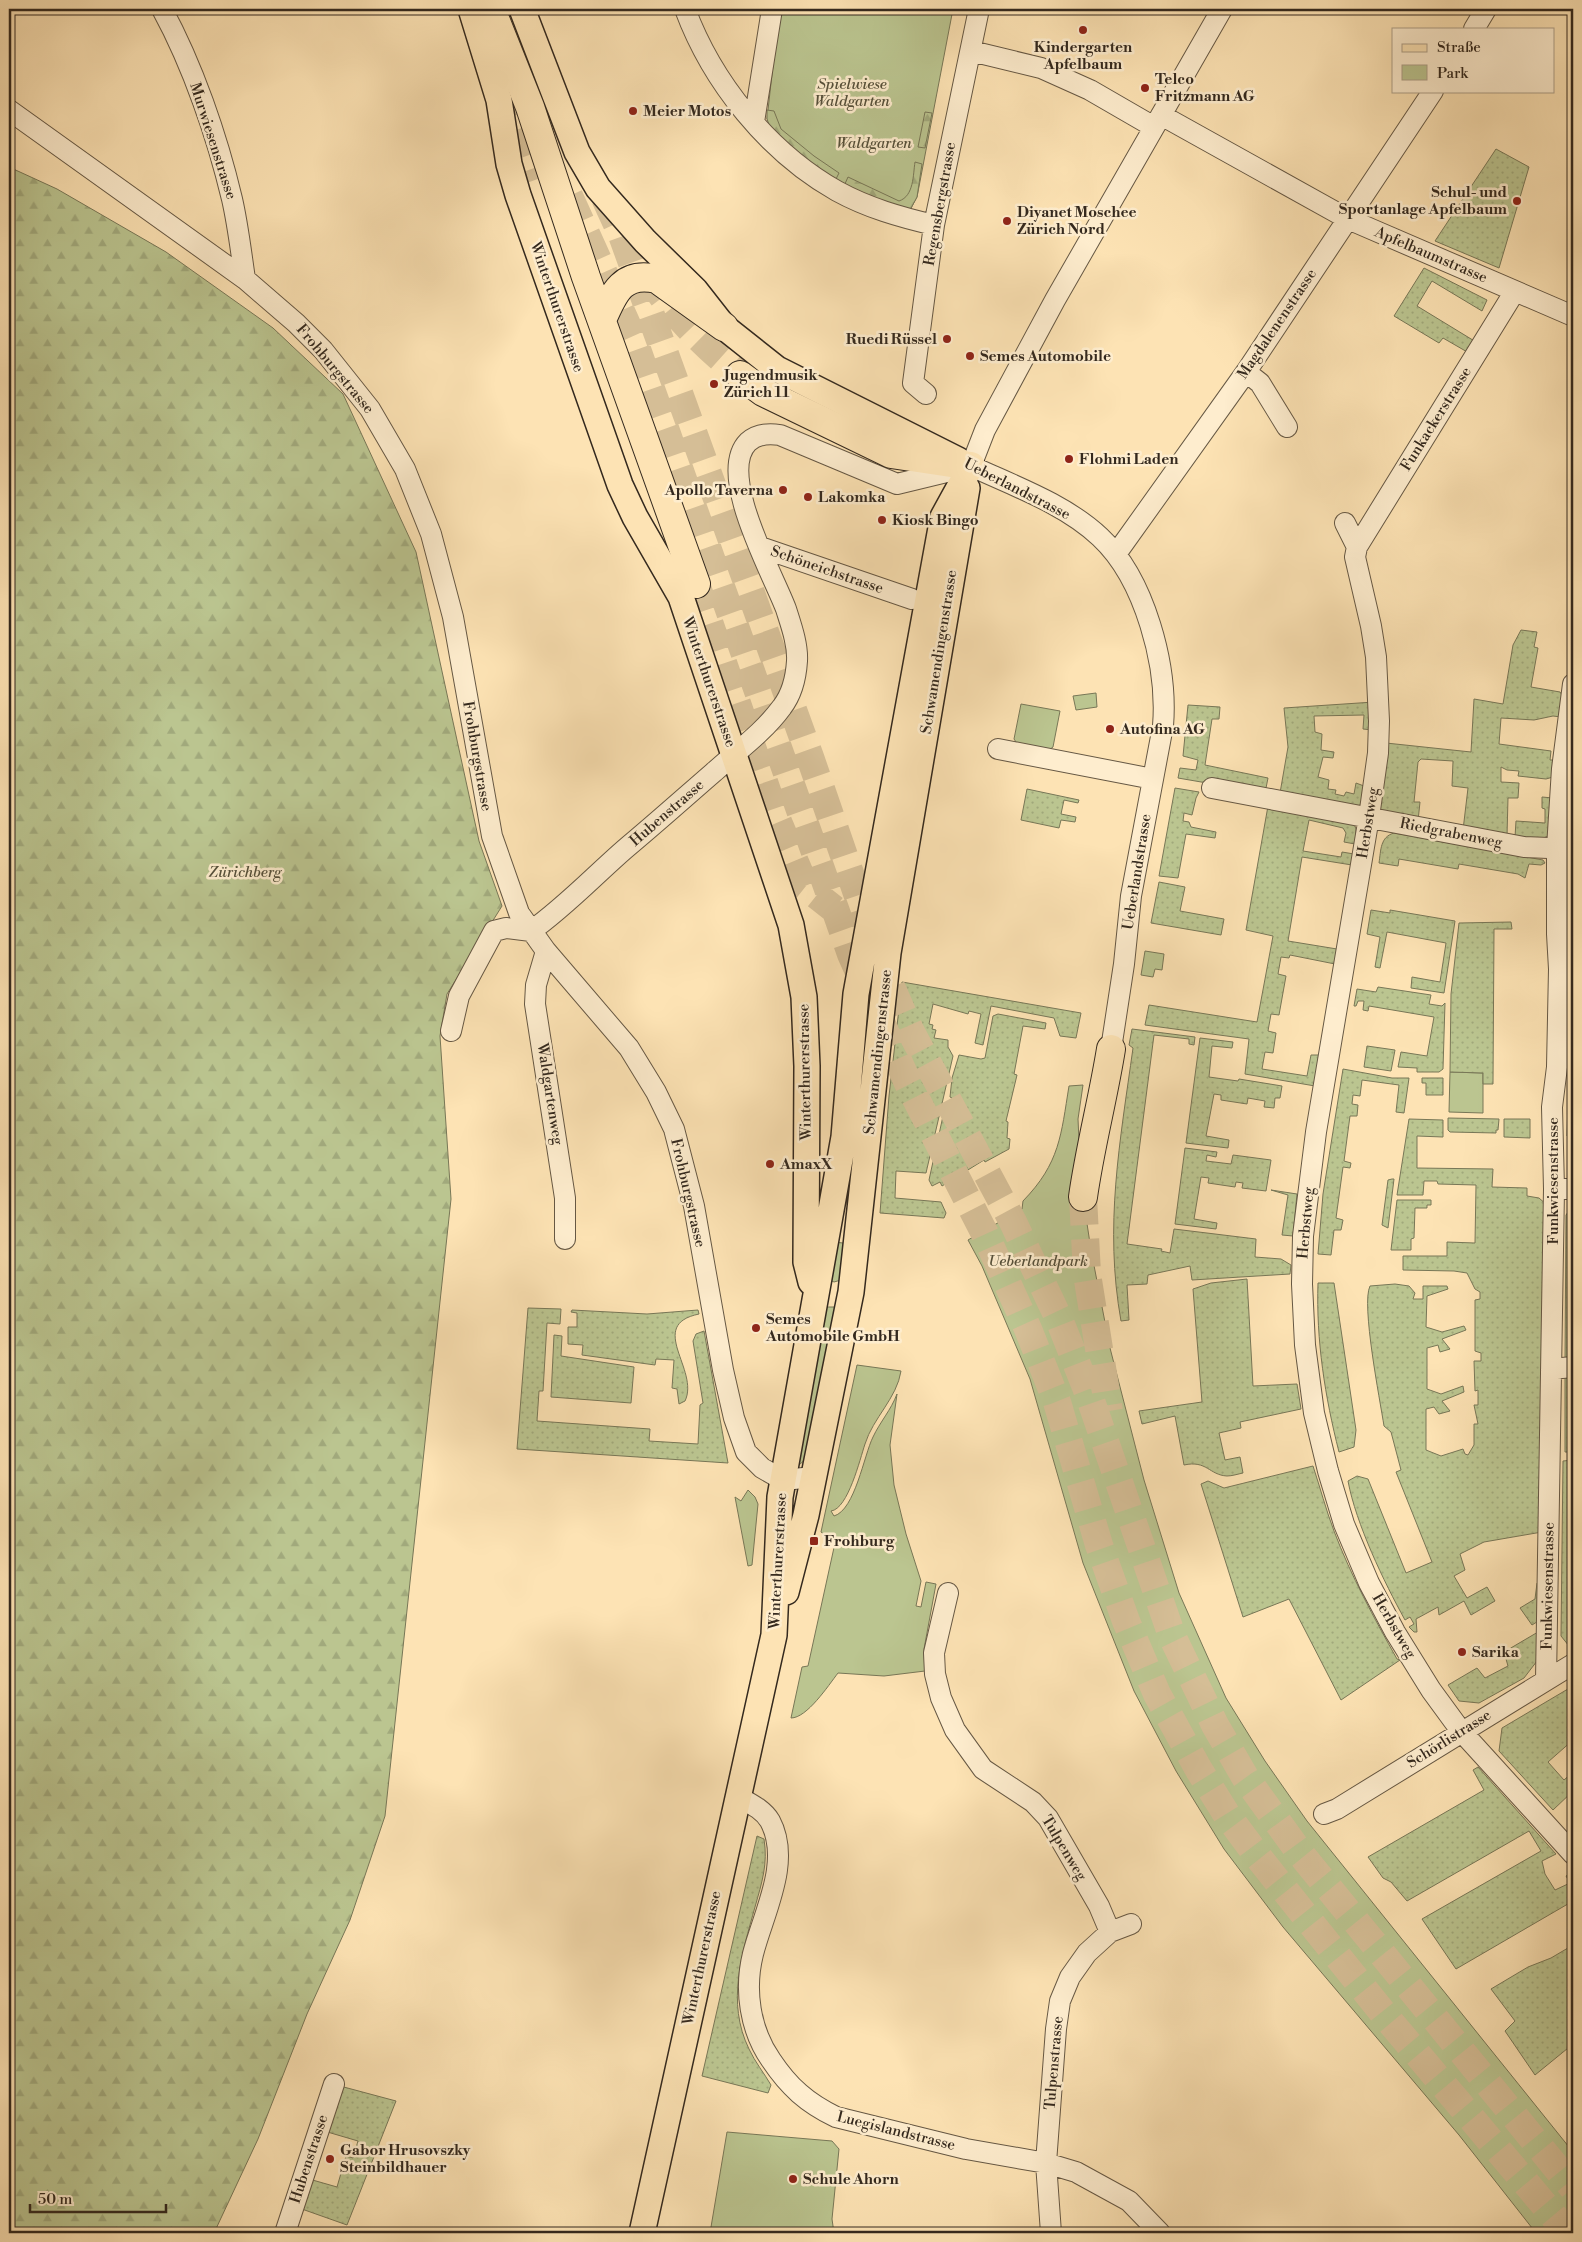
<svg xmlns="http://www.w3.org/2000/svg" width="1582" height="2242" font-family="'Libre Bodoni',serif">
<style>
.green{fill:#bbc590;stroke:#787757}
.forest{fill:url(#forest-firs);stroke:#787757}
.garden{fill:url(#garden-dots);stroke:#787757}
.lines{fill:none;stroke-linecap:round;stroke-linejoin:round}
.highway-tunnel{stroke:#d5be96;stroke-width:28;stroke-dasharray:28 14;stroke-linecap:butt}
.minor-casing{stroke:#665844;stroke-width:22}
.major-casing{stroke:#34291e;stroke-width:28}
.highway-casing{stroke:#34291e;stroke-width:30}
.minor{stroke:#feedce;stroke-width:20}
.major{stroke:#fde3b4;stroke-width:25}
.highway{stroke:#fde3b4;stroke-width:28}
.poi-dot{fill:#8f2418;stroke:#feedce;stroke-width:2}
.labels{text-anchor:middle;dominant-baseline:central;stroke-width:5;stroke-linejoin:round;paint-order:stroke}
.poi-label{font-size:15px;font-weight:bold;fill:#34291e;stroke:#feedce;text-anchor:start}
.park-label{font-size:15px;font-style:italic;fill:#56503a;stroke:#feedce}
.street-label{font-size:15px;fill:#34291e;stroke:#feedce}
</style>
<defs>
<pattern id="forest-firs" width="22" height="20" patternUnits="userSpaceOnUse" patternTransform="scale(1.25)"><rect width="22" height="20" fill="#bbc590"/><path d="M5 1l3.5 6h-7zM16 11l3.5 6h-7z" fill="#a1a97c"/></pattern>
<pattern id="garden-dots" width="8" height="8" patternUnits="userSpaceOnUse" patternTransform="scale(1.25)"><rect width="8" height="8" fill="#bbc590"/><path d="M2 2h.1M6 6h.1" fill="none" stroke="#a1a97c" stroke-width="1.8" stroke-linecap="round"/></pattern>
</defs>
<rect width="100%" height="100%" fill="#fde3b4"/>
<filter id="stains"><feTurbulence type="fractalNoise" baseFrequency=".004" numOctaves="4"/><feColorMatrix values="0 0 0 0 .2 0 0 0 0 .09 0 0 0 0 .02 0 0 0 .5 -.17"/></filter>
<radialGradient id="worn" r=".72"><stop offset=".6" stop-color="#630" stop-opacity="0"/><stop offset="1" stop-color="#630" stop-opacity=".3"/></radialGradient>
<!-- green -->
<path class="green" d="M782 9H953L917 197 910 210 844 186 767 119 776 38Z
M1096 693 1097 707 1076 710 1073 696Z
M1021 704 1060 711 1053 747 1049 750 1018 745 1014 739Z
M1145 951 1164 954 1162 970 1155 969 1153 977 1141 975Z
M1450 1072 1483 1073V1113L1449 1112Z
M1083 1085 1078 1119 1081 1184 1091 1250 1110 1348 1144 1480 1179 1593 1226 1698 1265 1761 1307 1821 1573 2152V2233H1536L1459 2135 1283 1927 1224 1849 1176 1771 1134 1691 1083 1563 1030 1379 982 1266 968 1240 1022 1209 1023 1201C1060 1163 1061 1135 1069 1086Z
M834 1242 852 1244 841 1280 834 1282 830 1280Z
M826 1307H838L807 1458 799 1465 797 1464Z
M857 1365 901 1371C897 1398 873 1418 865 1444 860 1459 848 1509 831 1511L834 1516C855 1510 864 1455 873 1437 880 1422 891 1410 897 1394L890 1445 894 1485 906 1534 921 1581 916 1606 921 1607 926 1582 936 1584 924 1649 925 1671 884 1676 838 1673C828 1686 807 1718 791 1718L802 1667 808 1666 835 1543 821 1532Z
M748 1490 755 1497 758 1504 752 1565 748 1566 735 1497 741 1501Z
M727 2132 832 2141 839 2149 832 2219 834 2233H710Z"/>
<!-- forest -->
<path class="forest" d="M767 110 774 111 781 129 814 156 839 173 835 181 772 133 767 119Z
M925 112 932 113 925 148 918 147Z
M915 162 922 164 917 197 910 210 906 211 844 186 848 177 899 201C914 196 913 175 915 162Z
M9 167 57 189 166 252 273 328 343 394 416 552 479 841 502 906 447 994 440 1036 451 1199 385 1816 350 1920 307 2014 258 2139 214 2233H9Z"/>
<!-- garden -->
<path class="garden" d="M1496 149 1529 167 1499 268 1435 241Z
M1424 268 1487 300 1482 311 1432 281 1417 306 1476 342 1469 353 1443 338 1439 343 1394 316Z
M1521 630 1537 632 1534 647 1538 648 1531 687 1560 692 1562 695 1561 717 1553 716 1534 720 1501 718 1499 744 1551 751 1550 760H1556L1553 777 1546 779 1518 776 1519 771 1507 770 1501 767V782L1519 783 1518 798H1508L1507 836 1463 830 1468 788 1452 786 1453 761 1421 759 1418 762 1414 802H1420L1418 821 1382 812 1379 806 1386 743 1471 752 1474 699 1503 704 1513 645Z
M1374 702 1373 730 1363 729 1364 715 1314 716 1315 732 1322 734 1321 750 1334 752 1333 758 1323 757 1318 777 1329 780 1328 789 1336 790 1335 794 1344 796 1346 792 1354 794 1356 783 1364 786 1361 805 1356 809 1280 793 1288 747 1284 708Z
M1188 705 1220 707 1219 719H1212L1205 765 1268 778 1265 793 1178 778 1180 768 1196 770 1198 760 1183 756Z
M1175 788 1199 792 1196 798 1192 815 1184 813 1183 821 1189 822 1191 827 1216 832 1215 838 1186 834 1178 878 1159 876Z
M1027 789 1079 800 1078 803 1064 800 1061 814 1076 817 1075 822 1061 820 1059 828 1021 820Z
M1542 797 1553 798 1548 836 1539 840 1515 837 1516 821 1545 823V809L1542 808Z
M1268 806 1354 824 1356 829 1355 844 1344 842 1346 833 1343 828 1309 820 1303 851 1341 857 1342 852 1354 854 1352 865 1302 857 1288 941 1337 949 1335 964 1290 955 1289 958 1281 957 1278 974 1286 976 1279 1015 1271 1014 1268 1031 1276 1033 1273 1053 1265 1052 1262 1069 1307 1076 1311 1055H1320L1315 1086 1245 1074 1249 1039 1145 1025 1149 1005 1257 1022 1273 936 1246 930Z
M1394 833 1543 860 1545 863 1541 865 1529 864 1525 878 1518 874 1459 864 1458 869 1399 859 1398 866 1379 863C1381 850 1380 837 1394 833Z
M1573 871V931H1569L1570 876Z
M1159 882 1185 887 1180 911 1224 919 1221 935 1151 923Z
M1371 910 1390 913V910L1455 921 1444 993 1411 988 1412 977 1440 982 1446 943 1387 932 1380 968 1375 967 1380 937 1367 934Z
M1511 922 1512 929H1494L1493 1084H1483V1073L1450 1072 1451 994 1459 923Z
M1569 935H1573V1010H1568Z
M902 982 1081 1013 1076 1038 1060 1036 1054 1018 991 1006 983 1045 975 1043 981 1014 969 1011 968 1014 933 1004 929 1024 933 1025 932 1029 936 1030 934 1038 948 1040V1047L953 1056 926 1173 896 1171 895 1198 941 1202 946 1213 944 1218 880 1213 889 1096Z
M1378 987 1431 995 1429 1004 1442 1006 1445 1003 1443 1069 1439 1072H1417V1068L1398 1067 1401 1052 1427 1056 1434 1017 1369 1006 1368 1011 1363 1010 1364 1001H1358L1356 1006H1354L1357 989 1376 992Z
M998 1014 1046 1023 1045 1029 1023 1026 1014 1074 1017 1075 1006 1121 1008 1122 1007 1138 1010 1139 1009 1149 985 1162 984 1160 942 1186 940 1182 932 1186 929 1180 943 1116 952 1115V1098L950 1097 952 1078 959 1055 981 1059 985 1058 993 1016Z
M1132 1029 1195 1037 1194 1045 1189 1044V1039L1154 1035 1127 1244 1162 1249 1161 1251 1170 1253 1174 1229 1256 1239 1255 1257 1281 1259 1291 1265 1290 1274 1192 1280 1190 1266 1148 1275 1147 1284 1127 1285 1129 1320 1121 1321C1104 1226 1120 1142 1133 1048L1129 1045Z
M1200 1038 1233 1042 1232 1048 1212 1046 1209 1077 1238 1081 1239 1079 1282 1086 1280 1098H1275L1274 1108 1264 1107 1265 1101 1248 1098 1247 1104 1221 1100V1095L1214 1094 1206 1136 1229 1140 1228 1148 1186 1143Z
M1367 1046 1395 1050 1391 1071 1364 1067Z
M1343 1069 1392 1078H1409L1404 1113 1396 1112 1399 1085 1362 1080 1360 1096 1353 1095 1352 1104 1358 1105 1357 1116H1350L1344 1161 1351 1163 1350 1168 1343 1167 1336 1218 1343 1220 1341 1230H1334L1331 1255 1318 1254 1323 1194Z
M1422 1078H1443V1095H1426V1083H1422Z
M1568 1102H1573V1136H1567Z
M1448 1118 1499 1119 1498 1130H1496V1133L1450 1132 1448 1130Z
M1409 1119 1443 1120V1137L1417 1136V1168L1493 1169 1492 1187 1527 1188V1196L1539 1198 1547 1205 1542 1532 1484 1542 1460 1554 1465 1570 1454 1576 1467 1598 1487 1587 1495 1601 1471 1615 1464 1601 1439 1615 1438 1607 1416 1619 1417 1632H1414L1409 1627 1414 1624 1410 1617 1405 1620C1384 1582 1356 1524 1348 1481L1357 1476 1368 1479 1406 1573 1432 1562 1396 1472 1401 1470 1391 1432 1384 1426C1380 1400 1361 1304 1370 1286L1395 1284 1409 1286 1415 1293 1413 1299H1423V1286H1447L1448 1289 1427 1296 1426 1327 1442 1332 1464 1326 1466 1330 1442 1339 1450 1349 1440 1352 1438 1345 1427 1348V1389L1441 1394 1463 1386 1464 1392 1442 1401 1450 1411 1439 1414 1434 1407 1426 1409V1450L1441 1456 1463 1449 1465 1454 1468 1455 1474 1445V1424H1478L1474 1405H1478V1390L1475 1391 1474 1361H1481V1353L1475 1351V1300L1480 1299V1292L1475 1289 1467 1273 1454 1271 1403 1270V1256H1447V1242L1475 1243 1476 1185 1438 1184 1437 1181H1424L1423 1195H1397Z
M1504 1119H1530V1138L1504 1137Z
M1185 1148 1217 1152 1216 1157 1207 1155 1206 1161 1231 1164 1233 1155 1271 1160 1266 1191 1242 1188 1243 1183 1236 1182 1235 1187 1208 1183 1209 1178 1201 1177 1194 1219 1217 1223 1216 1229 1175 1224Z
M1392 1179H1394L1388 1228 1382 1225 1388 1180Z
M1271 1190 1297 1194 1293 1236 1282 1235 1288 1195Z
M1397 1200H1431V1205H1427V1208H1415L1414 1238 1411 1239V1250H1391Z
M1573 1205V1362H1565L1566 1215Z
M1247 1279 1253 1386 1297 1384 1301 1409 1240 1422 1241 1428 1219 1433 1225 1460 1240 1457 1243 1473C1238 1474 1232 1476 1227 1476 1209 1475 1207 1460 1184 1465L1175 1416 1142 1424 1139 1411 1202 1402 1193 1289 1211 1283Z
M1318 1283H1334L1356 1430 1354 1447 1339 1452C1325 1397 1316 1340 1318 1283Z
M528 1308 561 1309 560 1324 547 1323 543 1391H539L537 1421 650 1429 649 1441 698 1444 700 1405 703 1403 693 1341 696 1334 704 1331 728 1463 517 1449Z
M572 1310 647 1314 698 1310 699 1314C646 1325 700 1370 685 1401L679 1404 677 1389 672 1388 674 1360 656 1359 655 1365 582 1355 583 1345 568 1344V1327H577V1313L571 1312Z
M554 1335 562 1336 561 1356 634 1367 631 1403 551 1397Z
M1573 1371V1452H1565V1372Z
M1573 1460V1647L1569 1646 1561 1636 1563 1461Z
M1313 1466C1320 1487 1326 1510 1334 1531 1351 1576 1374 1618 1397 1659L1400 1660 1341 1700 1289 1599 1243 1617 1201 1484 1208 1481 1224 1488Z
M1537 1583H1540V1620L1532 1625 1520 1608 1535 1599Z
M1538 1632 1537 1661 1524 1678 1479 1703 1459 1701 1448 1685 1477 1668 1485 1678 1508 1666 1504 1652Z
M1573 1686V1740L1548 1762 1564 1780 1573 1772V1791L1553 1810 1499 1751 1502 1728Z
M1478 1767 1556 1854 1542 1861 1545 1874 1555 1890 1570 1883 1566 1876 1572 1872 1573 1901 1456 1969 1422 1919 1541 1851 1529 1831 1407 1901 1391 1882 1383 1878 1368 1857 1484 1790 1473 1770Z
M757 1836 764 1839C768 1864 762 1882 755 1907 742 1954 726 2002 749 2049 755 2062 764 2073 771 2085L768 2093 702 2076Z
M1573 1945V2044L1535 2075 1505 2031 1515 2021 1491 1989 1528 1967 1551 1958Z
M340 2086 396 2101 347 2225 299 2208 309 2179 337 2187 346 2156 353 2158 358 2141 324 2131Z"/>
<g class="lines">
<!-- highway-tunnel -->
<path class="highway-tunnel" d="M503 90 535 180
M569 196 633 338 851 954 908 1083 985 1234 1028 1329 1057 1402 1099 1545 1126 1621 1157 1694 1199 1770 1227 1815 1259 1858 1387 2018 1568 2233
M605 198 622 235 657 332 810 757 882 966 910 1030 1013 1222 1059 1319 1089 1395 1172 1636 1215 1725 1245 1777 1300 1853 1573 2188
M647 274C672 314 704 345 740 375
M696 584 776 817 805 886 834 909
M1083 1197 1087 1274 1109 1411"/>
<!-- minor casing -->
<g class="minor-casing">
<path id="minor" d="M162 9C193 66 217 136 232 199 238 225 241 252 245 279
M685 9C712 82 768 152 837 191 868 208 900 217 934 225
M1474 29 1486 9
M971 51 1041 68 1090 90 1154 127
M9 110 245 279 296 323 323 350 370 409 405 469 431 534 453 617 492 836 519 913 546 951 629 1048 656 1092 674 1129 694 1206 723 1370 734 1418 746 1452 762 1468 783 1480 814 1477
M1161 115 1348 219 1573 316
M754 122 772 9
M1515 291 1357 547 1355 557 1371 626 1376 657 1379 721 1378 753 1369 817 1316 1132 1303 1236 1302 1284 1305 1345 1314 1413 1328 1471 1344 1524 1369 1583 1395 1632 1431 1690 1461 1731 1573 1854
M1246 372 1260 383 1287 427
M926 394 913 383 934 225 979 9
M971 466C1014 486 1065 504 1100 537 1145 579 1168 666 1163 726L1131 896 1124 964 1111 1049
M971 466 985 430 1055 300 1222 9
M1345 523 1357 547
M760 547 912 599
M1116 554 1246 372 1433 91
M998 749 1153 779
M1212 788 1524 847 1573 849
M546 951 536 985 535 1004 565 1198V1239
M451 1031 459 996 494 931 506 928 531 931C565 907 594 876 625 849 655 824 684 798 714 772 737 751 763 733 782 707 792 694 796 677 797 661 798 644 791 625 786 609 773 574 716 474 748 442 757 434 768 433 780 435L897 484 963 468
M1554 1189H1573
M1551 1369 1573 1367
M948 1593 934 1653 935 1674 941 1698 955 1730 983 1769 1033 1802 1048 1818 1099 1906 1110 1932
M1546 1680 1554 1189 1552 1107 1557 1067 1559 969 1557 934V848L1562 769 1573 684
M737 1796C749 1803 763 1809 770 1821 792 1862 763 1914 753 1954 744 1990 750 2030 771 2060 789 2087 807 2103 836 2117L966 2149 1046 2163 1076 2172 1129 2201 1160 2233
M1324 1814 1337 1809 1573 1664
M285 2233 334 2084
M1051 2233 1046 2163 1056 2029 1060 2001 1070 1977 1087 1953 1110 1932 1131 1924"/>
</g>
<!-- major casing -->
<g class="major-casing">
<path id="major" d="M471 9 499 100 509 164 518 195 620 485 635 517 681 597 791 925 804 997 807 1066 806 1262 811 1282
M522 9 577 152 598 188 645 241 695 290 724 327 777 369 958 460
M786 1592 806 1515 851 1292 888 953 967 488
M642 2233 774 1635 780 1497 844 1137 856 994 943 517 971 466"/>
</g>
<!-- highway casing -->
<g class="highway-casing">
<path id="highway" d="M491 9 530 107 586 277 696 584
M602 320C614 292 623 271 657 279L724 327
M740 375 763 392 891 454 971 466
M1083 1197C1090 1147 1103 1099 1111 1049"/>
</g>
<!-- minor -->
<use href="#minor" class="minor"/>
<!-- major -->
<use href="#major" class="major"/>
<!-- highway -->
<use href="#highway" class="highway"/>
</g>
<!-- markers -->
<g class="poi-dot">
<circle cx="1083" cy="30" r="5"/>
<circle cx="1145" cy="88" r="5"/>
<circle cx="633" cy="111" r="5"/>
<circle cx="1517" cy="201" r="5"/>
<circle cx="1007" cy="221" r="5"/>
<circle cx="947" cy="339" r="5"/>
<circle cx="970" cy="356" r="5"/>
<circle cx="714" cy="384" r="5"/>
<circle cx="1069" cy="459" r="5"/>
<circle cx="783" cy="490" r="5"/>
<circle cx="808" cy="497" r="5"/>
<circle cx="882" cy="520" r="5"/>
<circle cx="1110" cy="729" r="5"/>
<circle cx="770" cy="1164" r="5"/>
<circle cx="756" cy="1328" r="5"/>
<rect x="809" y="1536" width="10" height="10" rx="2.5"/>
<circle cx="1462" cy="1652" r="5"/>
<circle cx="330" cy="2159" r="5"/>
<circle cx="793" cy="2179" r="5"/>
</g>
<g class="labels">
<!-- poi labels -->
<g class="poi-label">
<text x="1083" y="47" text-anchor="middle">Kindergarten<tspan x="1083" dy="17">Apfelbaum</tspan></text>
<text x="1155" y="79">Telco<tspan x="1155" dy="17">Fritzmann AG</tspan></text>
<text x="643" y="111">Meier Motos</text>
<text x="1507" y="192" text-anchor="end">Schul- und<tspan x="1507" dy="17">Sportanlage Apfelbaum</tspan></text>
<text x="1017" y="212">Diyanet Moschee<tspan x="1017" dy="17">Zürich Nord</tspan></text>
<text x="937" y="339" text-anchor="end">Ruedi Rüssel</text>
<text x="980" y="356">Semes Automobile</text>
<text x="724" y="375">Jugendmusik<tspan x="724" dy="17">Zürich 11</tspan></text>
<text x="1079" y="459">Flohmi Laden</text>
<text x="773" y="490" text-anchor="end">Apollo Taverna</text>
<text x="818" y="497">Lakomka</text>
<text x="892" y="520">Kiosk Bingo</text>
<text x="1120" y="729">Autofina AG</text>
<text x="780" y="1164">AmaxX</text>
<text x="766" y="1319">Semes<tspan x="766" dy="17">Automobile GmbH</tspan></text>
<text x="824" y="1541">Frohburg</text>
<text x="1472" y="1652">Sarika</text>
<text x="340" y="2150">Gabor Hrusovszky<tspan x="340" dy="17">Steinbildhauer</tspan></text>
<text x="803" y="2179">Schule Ahorn</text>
</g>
<!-- park labels -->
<g class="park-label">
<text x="852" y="84">Spielwiese<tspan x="852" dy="17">Waldgarten</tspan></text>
<text x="874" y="143">Waldgarten</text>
<text x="245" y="872">Zürichberg</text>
<text x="1038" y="1261">Ueberlandpark</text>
</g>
<!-- street labels -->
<g class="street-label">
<text transform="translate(213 141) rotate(72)">Murwiesenstrasse</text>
<text transform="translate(940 204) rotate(-80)">Regensbergstrasse</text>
<text transform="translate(1431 255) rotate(23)">Apfelbaumstrasse</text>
<text transform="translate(557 307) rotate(71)">Winterthurerstrasse</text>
<text transform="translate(1277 324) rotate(-56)">Magdalenenstrasse</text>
<text transform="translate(335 369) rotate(50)">Frohburgstrasse</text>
<text transform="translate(1436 419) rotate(-58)">Funkackerstrasse</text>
<text transform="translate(1017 489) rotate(27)">Ueberlandstrasse</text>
<text transform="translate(827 570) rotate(19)">Schöneichstrasse</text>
<text transform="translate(939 652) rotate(-81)">Schwamendingenstrasse</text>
<text transform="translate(709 682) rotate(71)">Winterthurerstrasse</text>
<text transform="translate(477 756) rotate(80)">Frohburgstrasse</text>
<text transform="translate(667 813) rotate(-41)">Hubenstrasse</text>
<text transform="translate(1368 823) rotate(-81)">Herbstweg</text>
<text transform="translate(1451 833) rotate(11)">Riedgrabenweg</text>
<text transform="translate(1137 872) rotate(-81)">Ueberlandstrasse</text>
<text transform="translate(878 1052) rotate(-84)">Schwamendingenstrasse</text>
<text transform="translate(805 1072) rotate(-91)">Winterthurerstrasse</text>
<text transform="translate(550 1094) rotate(81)">Waldgartenweg</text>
<text transform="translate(1553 1181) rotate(-90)">Funkwiesenstrasse</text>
<text transform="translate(688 1193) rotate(77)">Frohburgstrasse</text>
<text transform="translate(1306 1223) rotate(-85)">Herbstweg</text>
<text transform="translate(778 1561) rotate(-87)">Winterthurerstrasse</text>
<text transform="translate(1548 1586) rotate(-89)">Funkwiesenstrasse</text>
<text transform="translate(1394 1626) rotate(60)">Herbstweg</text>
<text transform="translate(1449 1739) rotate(-32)">Schörlistrasse</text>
<text transform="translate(1064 1848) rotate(59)">Tulpenweg</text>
<text transform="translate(702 1958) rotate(-78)">Winterthurerstrasse</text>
<text transform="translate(1054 2063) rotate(-85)">Tulpenstrasse</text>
<text transform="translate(896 2131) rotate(14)">Luegislandstrasse</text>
<text transform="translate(309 2159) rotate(-72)">Hubenstrasse</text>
</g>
</g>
<!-- margin -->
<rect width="1582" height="2242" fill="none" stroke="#fde3b4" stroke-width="30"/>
<rect x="10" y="10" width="1562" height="2222" fill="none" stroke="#34291e" stroke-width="2.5"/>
<rect x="15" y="15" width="1552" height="2212" fill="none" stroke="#34291e"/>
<!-- legend -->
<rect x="1392" y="28" width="162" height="65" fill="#feedce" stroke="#ad9f88"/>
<rect x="1402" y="44" width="25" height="8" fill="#fde3b4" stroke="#ad9f88"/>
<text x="1437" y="52" font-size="15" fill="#34291e">Straße</text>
<rect x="1402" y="65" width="25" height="15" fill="#bbc590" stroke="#ad9f88"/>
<text x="1437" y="78" font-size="15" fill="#34291e">Park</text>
<!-- scale -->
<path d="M30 2204v8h136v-8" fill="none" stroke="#34291e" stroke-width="2.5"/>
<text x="38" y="2204" font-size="15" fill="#34291e" stroke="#feedce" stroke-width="4" paint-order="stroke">50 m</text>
<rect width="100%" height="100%" filter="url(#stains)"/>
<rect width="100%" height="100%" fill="url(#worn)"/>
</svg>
